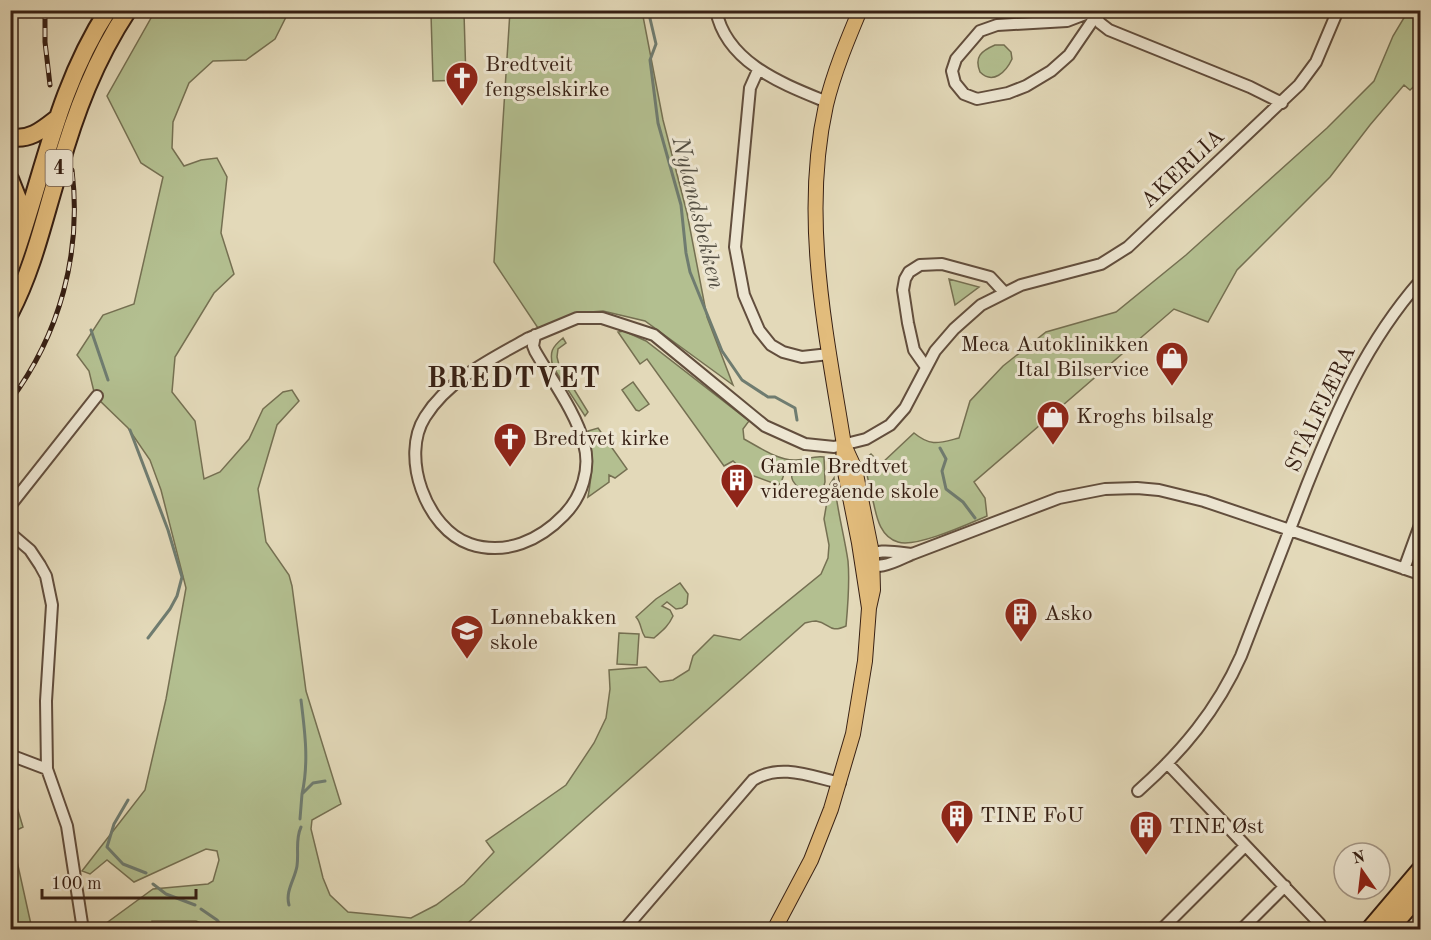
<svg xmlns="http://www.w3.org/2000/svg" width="1431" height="940" font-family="'Old Standard TT',serif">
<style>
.green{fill:#b3bf90;stroke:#757052;stroke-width:1.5}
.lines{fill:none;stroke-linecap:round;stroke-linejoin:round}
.stream{stroke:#6f7c70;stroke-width:3}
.minor-casing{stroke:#624e3d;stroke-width:14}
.major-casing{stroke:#372014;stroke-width:16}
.highway-casing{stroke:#372014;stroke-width:20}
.minor{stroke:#ede6d2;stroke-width:10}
.major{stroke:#e2bc7c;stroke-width:14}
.highway{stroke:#e2bc7c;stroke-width:16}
.rail-casing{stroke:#372014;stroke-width:5}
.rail{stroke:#ede6d2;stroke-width:3;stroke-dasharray:9;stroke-linecap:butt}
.labels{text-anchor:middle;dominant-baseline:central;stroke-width:6;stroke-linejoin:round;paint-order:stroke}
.shield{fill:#ede6d2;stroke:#6e5b4d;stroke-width:1.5}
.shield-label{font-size:21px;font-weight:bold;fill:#372014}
.poi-label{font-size:22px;fill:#372014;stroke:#ede6d2;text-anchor:start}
.street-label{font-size:22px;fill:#372014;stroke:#ede6d2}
.water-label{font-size:24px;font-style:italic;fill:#534e42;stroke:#ede6d2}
.district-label{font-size:28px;font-weight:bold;letter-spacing:1.5px;fill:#372014;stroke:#ede6d2}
</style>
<rect width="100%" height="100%" fill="#e3d9b9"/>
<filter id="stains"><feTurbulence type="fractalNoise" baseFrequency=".00333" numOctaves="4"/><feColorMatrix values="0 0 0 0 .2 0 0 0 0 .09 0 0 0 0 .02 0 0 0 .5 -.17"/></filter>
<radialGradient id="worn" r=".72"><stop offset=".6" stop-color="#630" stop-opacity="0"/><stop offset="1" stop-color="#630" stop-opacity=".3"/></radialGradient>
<!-- green -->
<path class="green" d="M155 11H289L275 39 246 60 213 61 189 83 173 122 172 148 184 166 201 160 217 158 227 177 221 233 234 274 214 293 175 357 172 392 195 421 204 479 220 472 249 439 263 409 283 392 292 390 299 401 277 425 258 489 266 542 289 575 292 586 306 691 341 804 312 820 311 829 323 878 330 895 348 912 411 918 436 905 464 884 494 852 486 841 566 785 594 743 606 718 610 689 609 670 646 667 660 682 673 680 689 670 693 656 714 635 740 640 821 574 828 558 829 545 824 519 830 484 834 478C836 507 844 533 848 561 850 583 848 604 846 626 829 634 830 623 816 621 812 621 809 622 805 623L461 929 206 930 204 924 196 921H152V928L101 927 153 889 208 884 213 881 219 860 217 851 206 849 134 882 107 860 90 874 82 871 145 790 166 699 186 588 161 490 150 460 128 428 95 396 89 371 77 355 103 315 134 304 163 177 141 163 107 96Z
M510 11H642L663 120 687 213 707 317 733 385 645 321 603 311 578 313 538 328 494 262Z
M1408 11H1420V81L1410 90 1404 85 1370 125 1330 177 1237 270 1208 322 1174 309 974 482 985 498 987 516C968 524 916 548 898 542 881 537 877 519 874 505 870 489 866 475 865 459L871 454 881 464 914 433C931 447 939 443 959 438L970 401 1003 366 1046 332 1116 312 1186 255 1327 128 1374 81 1393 36Z
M464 13 466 80 433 81 431 14Z
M995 45H1004L1011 52 1012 59C1006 72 993 85 980 72 974 57 981 51 995 45Z
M949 279 979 287 955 305Z
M624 331 646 341 749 421 743 429 744 439C759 447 777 460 794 460 805 461 813 455 824 457L825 482 821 496C812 495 798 490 793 481 789 472 796 479 788 472L784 474 781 483 778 485 746 473 733 461 724 466 647 359 640 364 618 332Z
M563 338 566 343 558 349 557 357 559 365 588 412 585 416 553 367C549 352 552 347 563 338Z
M633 382 649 404 639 411 636 410 622 390Z
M598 428 627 469 615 478 609 475V482L588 497C592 474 594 455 588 431Z
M680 583 688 594 687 604 682 608 676 609 667 602 662 606 670 610 673 616C668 627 662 631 654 638L645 637C640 630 642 624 636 617L656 599Z
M619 633 639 634 637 665 617 664Z
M11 784H12L14 797 23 827 11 833Z
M11 834 32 929H11Z"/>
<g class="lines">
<!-- stream -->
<path class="stream" d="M648 10 656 44 650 60 658 123 681 205 686 253 690 272 722 351 742 380 768 397H775L795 408 797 420
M91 330 108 380
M130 430 168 530 182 577 177 596 170 609 148 638
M940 448 946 459 942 471 946 489 963 502 975 518
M301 700C305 732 309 763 302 794
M128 800 114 824 107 847 123 864 146 873
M300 819 302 794 313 783 325 781
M153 884 166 894 195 905
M289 905C285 891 295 879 297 866 299 852 295 840 301 827
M201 909 217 920 225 930"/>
<!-- minor casing -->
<g class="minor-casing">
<path id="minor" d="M716 10C726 63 783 84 827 102
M1093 11 1067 21 997 25 980 31 956 59 952 71 955 83 964 94 977 99 1008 93 1026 86 1051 71 1069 55 1095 17
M1093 12 1100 23 1109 30 1250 87 1282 103
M758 70 750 88 735 247 744 295 759 330 771 345 783 352 802 357 829 354
M535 335 533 346 535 351C551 379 577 414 584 444 591 468 582 497 564 515 540 540 506 556 470 544 426 529 400 456 425 417 448 380 491 359 529 338L577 318H602L654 335 765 426 805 444 834 447 866 439 890 425 905 408 935 351 954 329 981 305 1021 285 1101 264 1128 247 1299 85 1316 62 1338 10
M926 367 914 350 908 323 903 290 905 279 909 272 920 265 942 264 990 277 1004 292
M10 506 97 396
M10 533 30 550 40 565 46 576 52 605 46 701 47 769 67 826 83 930
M912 554C895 552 875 547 862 560 877 573 896 561 912 554L1059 498 1105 489 1137 488 1159 490 1204 501 1420 574
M1404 569 1420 525
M10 755 47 769
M1167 763 1320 924 1314 930
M1138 791C1182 752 1217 710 1241 656 1263 599 1285 542 1307 485 1337 410 1366 343 1420 281
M624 930 753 780C780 763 810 776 840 783
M1161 930 1245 846
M1241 930 1285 886"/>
</g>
<!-- major casing -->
<g class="major-casing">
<path id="major" d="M860 10C847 41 834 72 826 105 801 218 826 333 844 445L843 462 859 543 869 608
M774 930 811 860 831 809 853 734 865 661 869 608 873 590 872 553 855 469 844 445"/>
</g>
<!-- highway casing -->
<g class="highway-casing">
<path id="highway" d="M10 137C29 141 42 130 56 119
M10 179 18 199 22 226
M10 269C43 180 55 92 108 10
M10 313C34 267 44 218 59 170 75 113 95 60 128 10
M1369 930 1420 870
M1389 930 1420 894"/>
</g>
<!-- minor -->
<use href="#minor" class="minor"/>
<!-- major -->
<use href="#major" class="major"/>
<!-- highway -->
<use href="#highway" class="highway"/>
<!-- rail casing -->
<g class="rail-casing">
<path id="rail" d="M45 10V42L50 85
M10 401C60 334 82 253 72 170"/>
</g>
<!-- rail -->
<use href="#rail" class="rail"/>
</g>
<!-- icons -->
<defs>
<g id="church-pin" transform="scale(1.725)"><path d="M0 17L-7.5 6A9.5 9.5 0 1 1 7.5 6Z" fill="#8f2418" stroke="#ede6d2"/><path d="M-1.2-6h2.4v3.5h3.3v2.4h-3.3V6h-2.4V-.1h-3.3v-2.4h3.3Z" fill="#fff"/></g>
<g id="shop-pin" transform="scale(1.725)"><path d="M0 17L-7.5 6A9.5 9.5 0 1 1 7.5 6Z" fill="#8f2418" stroke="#ede6d2"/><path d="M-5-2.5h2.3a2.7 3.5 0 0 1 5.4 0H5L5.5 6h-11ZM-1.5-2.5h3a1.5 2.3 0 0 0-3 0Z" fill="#fff"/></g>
<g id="building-pin" transform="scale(1.725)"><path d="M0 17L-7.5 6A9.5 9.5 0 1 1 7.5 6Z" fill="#8f2418" stroke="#ede6d2"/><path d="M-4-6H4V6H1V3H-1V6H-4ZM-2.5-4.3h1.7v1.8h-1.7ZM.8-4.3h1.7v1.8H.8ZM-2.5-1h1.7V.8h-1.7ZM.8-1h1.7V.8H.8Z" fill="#fff"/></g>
<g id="school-pin" transform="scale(1.725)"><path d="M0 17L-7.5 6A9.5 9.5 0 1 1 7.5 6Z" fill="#8f2418" stroke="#ede6d2"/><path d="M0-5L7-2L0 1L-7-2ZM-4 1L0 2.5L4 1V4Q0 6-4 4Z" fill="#fff"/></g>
</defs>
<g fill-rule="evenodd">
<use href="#church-pin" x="462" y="78"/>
<use href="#shop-pin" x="1172" y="358"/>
<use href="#shop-pin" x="1053" y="417"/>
<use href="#church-pin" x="510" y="439"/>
<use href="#building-pin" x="737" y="480"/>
<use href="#building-pin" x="1021" y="614"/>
<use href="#school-pin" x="467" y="631"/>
<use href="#building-pin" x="957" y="816"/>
<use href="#building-pin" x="1146" y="827"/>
</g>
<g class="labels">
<!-- shield labels -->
<rect class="shield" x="45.5" y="150" width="27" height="36" rx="4.5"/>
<g class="shield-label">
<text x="59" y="168">4</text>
</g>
<!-- poi labels -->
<g class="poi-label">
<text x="485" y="65">Bredtveit<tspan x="485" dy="25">fengselskirke</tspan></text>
<text x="1149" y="345" text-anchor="end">Meca Autoklinikken<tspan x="1149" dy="25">Ital Bilservice</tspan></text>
<text x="1076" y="417">Kroghs bilsalg</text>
<text x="533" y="439">Bredtvet kirke</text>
<text x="760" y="467">Gamle Bredtvet<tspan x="760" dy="25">videregående skole</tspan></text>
<text x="1044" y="614">Asko</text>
<text x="490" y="618">Lønnebakken<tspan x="490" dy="25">skole</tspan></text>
<text x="980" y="816">TINE FoU</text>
<text x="1169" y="827">TINE Øst</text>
</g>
<!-- street labels -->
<g class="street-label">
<text transform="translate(1183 169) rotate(-43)">AKERLIA</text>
<text transform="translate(1321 409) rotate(-65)">STÅLFJÆRA</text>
</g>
<!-- water labels -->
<g class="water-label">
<text transform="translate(697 213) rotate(76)">Nylandsbekken</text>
</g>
<!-- district labels -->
<g class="district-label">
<text x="514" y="380">BREDTVET</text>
</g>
</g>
<!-- margin -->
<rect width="1431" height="940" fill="none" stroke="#e3d9b9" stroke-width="36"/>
<rect x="12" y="12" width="1407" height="916" fill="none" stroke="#372014" stroke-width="3"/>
<rect x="18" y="18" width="1395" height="904" fill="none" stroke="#372014" stroke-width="1.5"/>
<!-- north arrow -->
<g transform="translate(1362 871) rotate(346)"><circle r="28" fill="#ede6d2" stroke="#a49786" stroke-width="1.5"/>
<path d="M0-4.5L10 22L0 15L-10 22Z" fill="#8f2418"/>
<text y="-9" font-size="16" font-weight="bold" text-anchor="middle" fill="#372014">N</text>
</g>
<!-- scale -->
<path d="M42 889v9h154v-9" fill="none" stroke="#372014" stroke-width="3"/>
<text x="51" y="889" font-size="18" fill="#372014" stroke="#ede6d2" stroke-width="4.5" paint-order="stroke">100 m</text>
<rect width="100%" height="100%" filter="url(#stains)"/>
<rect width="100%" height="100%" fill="url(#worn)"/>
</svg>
